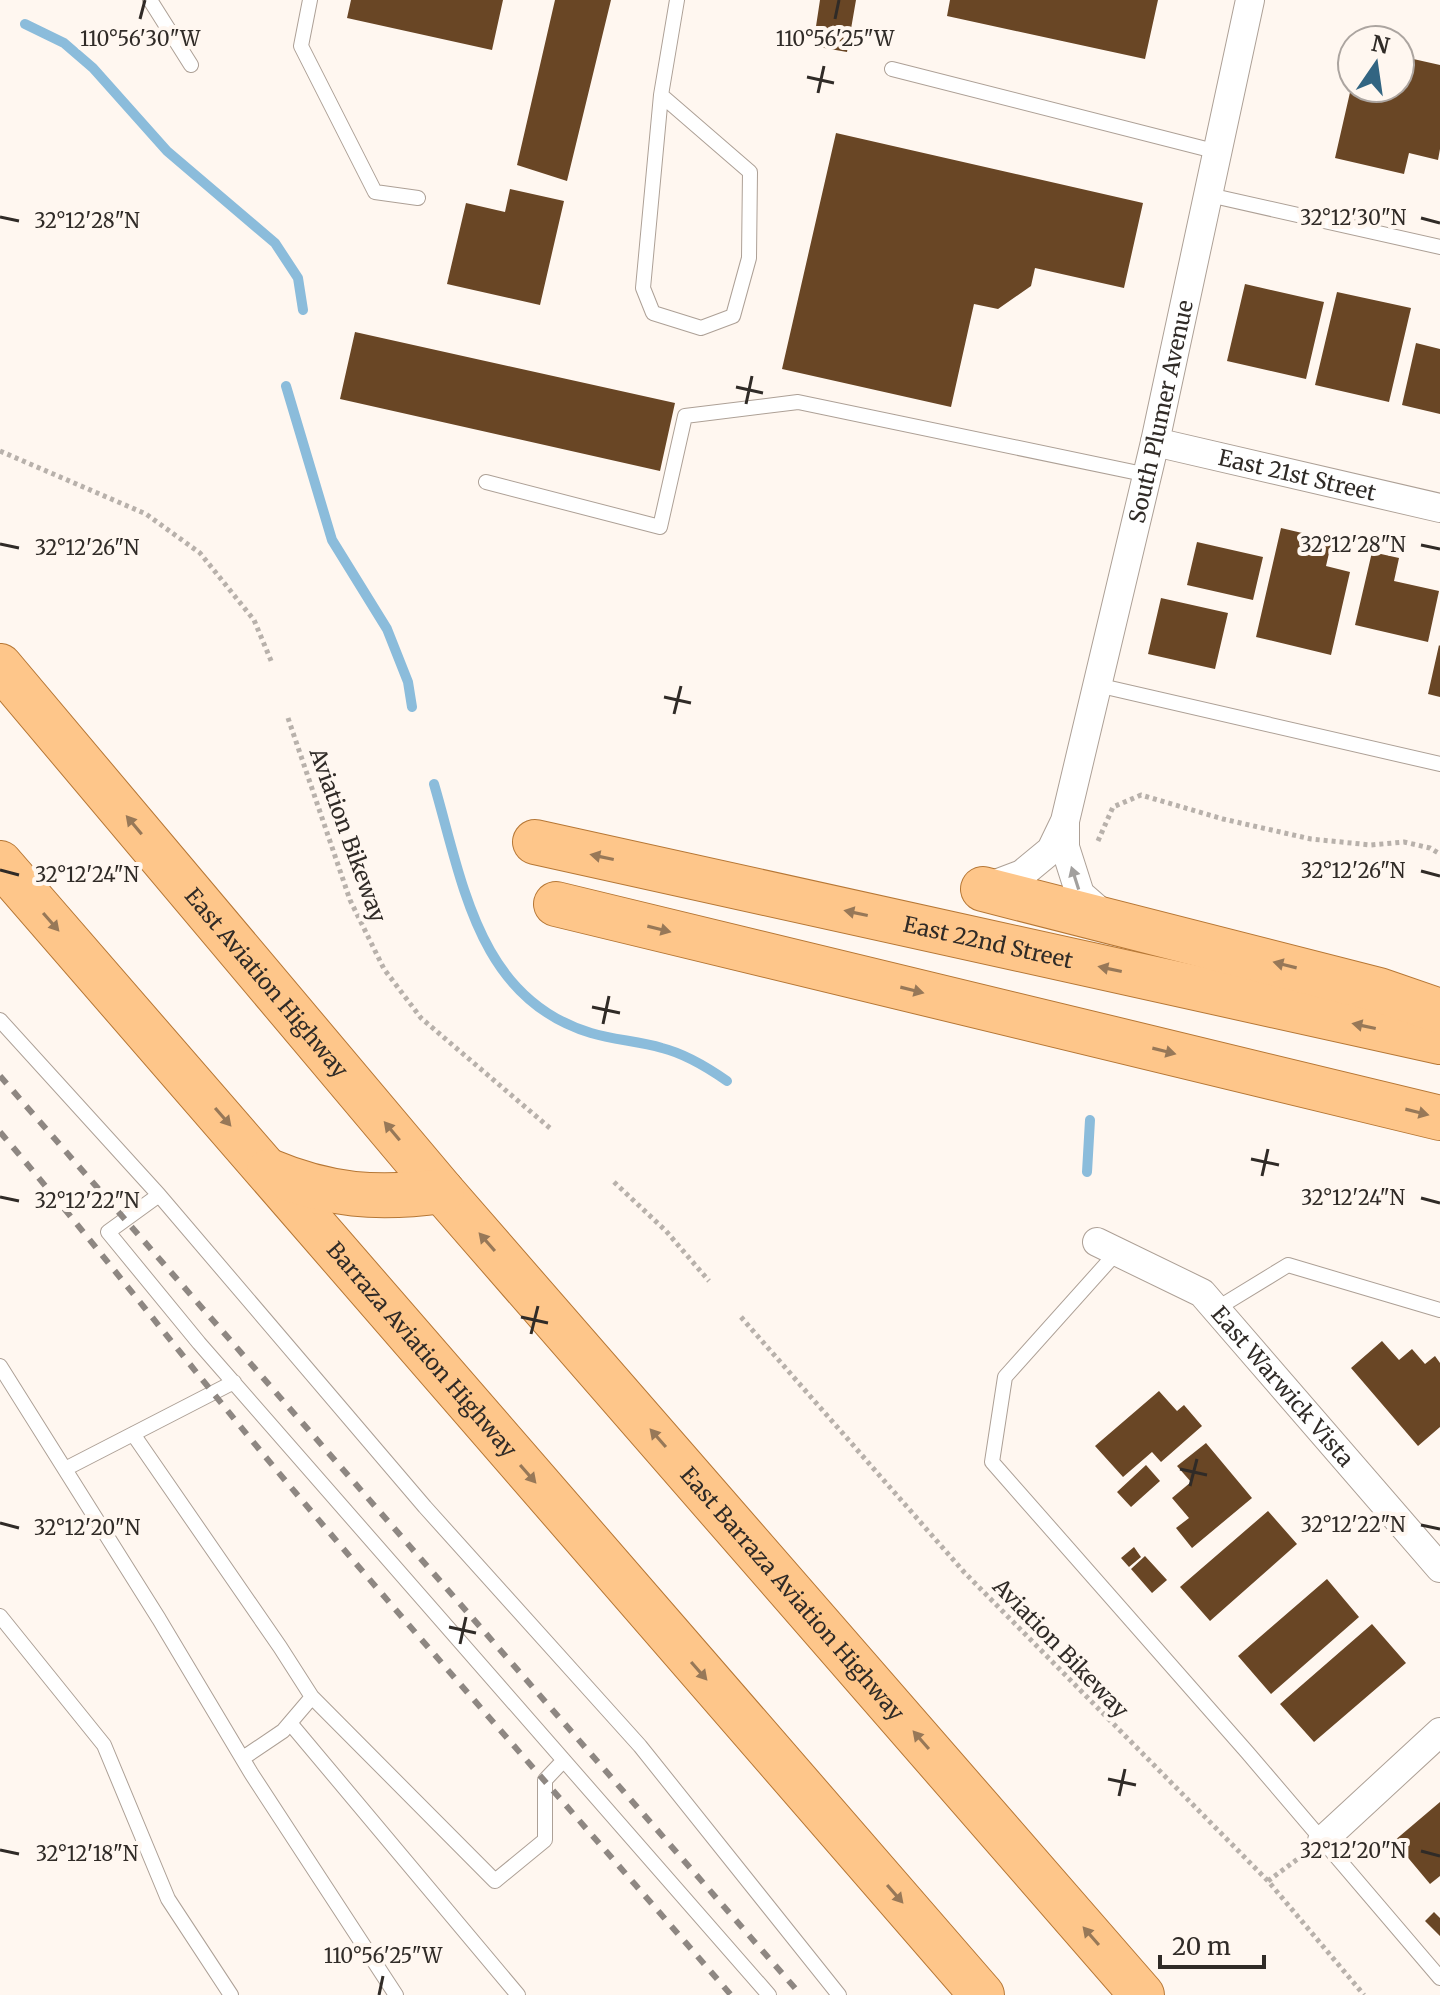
<svg xmlns="http://www.w3.org/2000/svg" width="1440" height="1995" font-family="Merriweather,serif">
<style>
.lines{fill:none;stroke-linecap:round;stroke-linejoin:round}
.stream{stroke:#8bbcdb;stroke-width:10}
.building{fill:#694625}
.lane-casing{stroke:#ada096;stroke-width:16}
.street-casing{stroke:#ada096;stroke-width:30}
.primary-casing{stroke:#b67735;stroke-width:46}
.path{stroke:#b8b1ab;stroke-width:5;stroke-dasharray:4 4;stroke-linecap:butt}
.lane{stroke:#fff;stroke-width:14}
.street{stroke:#fff;stroke-width:28}
.primary{stroke:#fec68a;stroke-width:44}
.rail{stroke:#8e8782;stroke-width:6;stroke-dasharray:10 10;stroke-linecap:butt}
.oneway{fill:#977858}
.oneway2{fill:#a2a09e}
.ticks{fill:none;stroke:#302b27;stroke-width:3}
.labels{text-anchor:middle;dominant-baseline:central;stroke-width:8;stroke-linejoin:round;paint-order:stroke}
.street-label{font-size:22px;fill:#302b27;stroke:#fff7f0}
.ticks-label{font-size:20px;text-anchor:middle;fill:#302b27;stroke:#fff7f0;stroke-width:8;stroke-linejoin:round;paint-order:stroke}
</style>
<rect width="100%" height="100%" fill="#fff7f0"/>
<g class="lines">
<!-- stream -->
<path class="stream" d="M25 24 64 43 93 68 167 151 275 243 298 278 303 310
M286 386 332 540 387 629 408 682 412 707
M434 784C463 883 478 999 591 1033 614 1040 639 1041 662 1048 686 1054 707 1067 727 1081
M1087 1172 1090 1120"/>
</g>
<!-- building -->
<path class="building" d="M351 0H503L492 50 347 18Z
M555 0H611L567 181 517 165Z
M820 0H856L847 52 813 46Z
M950 0H1158L1145 59 947 16Z
M1400 56 1440 65V149L1438 160 1409 153 1404 174 1335 158 1351 88H1400Z
M836 133 1143 203 1124 288 1035 268 1031 286 998 309 974 304 951 407 782 369Z
M510 189 564 201 540 305 447 284 466 203 505 212Z
M1245 284 1324 302 1306 379 1227 361Z
M1337 292 1411 308 1389 402 1315 385Z
M355 332 675 403 660 471 340 399Z
M1416 343 1440 349V414L1402 405Z
M1281 528 1332 540 1326 566 1350 572 1331 655 1256 637Z
M1197 542 1263 557 1253 600 1187 585Z
M1372 552 1399 558 1394 581 1439 591 1428 642 1355 625Z
M1161 598 1228 613 1215 669 1148 654Z
M1439 645 1440 646V697L1428 694Z
M1382 1341 1399 1360 1412 1349 1425 1364 1435 1356 1440 1363V1427L1418 1446 1351 1368Z
M1159 1391 1177 1411 1184 1405 1202 1426 1161 1462 1152 1452 1123 1477 1095 1446Z
M1206 1443 1252 1498 1192 1548 1176 1528 1189 1518 1172 1498 1191 1482 1177 1466Z
M1146 1465 1160 1481 1131 1507 1117 1492Z
M1268 1511 1297 1544 1210 1621 1180 1587Z
M1134 1547 1141 1557 1129 1567 1121 1558Z
M1145 1556 1167 1580 1152 1593 1131 1569Z
M1327 1579 1359 1617 1271 1694 1238 1656Z
M1372 1624 1406 1663 1314 1742 1280 1704Z
M1440 1802V1876L1430 1884 1394 1841Z
M1434 1912 1440 1918V1936L1425 1921Z"/>
<g class="lines">
<!-- lane casing -->
<g class="lane-casing">
<path id="lane" d="M150 0 191 65
M310 0 301 46 375 192 418 198
M892 69 1218 152
M661 95 750 172 749 258 733 316 701 328 653 313 643 288 661 95 677 0
M1209 195 1440 247
M486 482 660 527 685 416 798 402 1148 475
M1097 685 1440 764
M0 1020 159 1195 425 1507 640 1746 839 1995
M159 1195 108 1232 199 1343 769 1995
M1117 1252 1005 1377 992 1462 1247 1752 1440 1978
M1216 1309 1288 1265 1440 1310
M0 1366 159 1619 251 1773 396 1995
M133 1434 280 1647 312 1697 283 1731 243 1758
M65 1469 234 1382
M0 1616 104 1745 168 1899 231 1995
M312 1697 495 1881 545 1840V1780L563 1761
M290 1723 518 1995"/>
</g>
<!-- street casing -->
<g class="street-casing">
<g id="street">
<path id="s1" d="M1155 442 1440 508"/>
<path d="M1065 822V847L1080 894 1104 915"/>
<path id="s2" d="M985 888 1022 874 1051 850 1065 821 1155 442 1250 0"/>
<path id="s3" d="M1097 1242 1202 1293 1440 1568"/>
<path d="M1322 1841 1440 1732"/>
</g>
</g>
<!-- primary casing -->
<g class="primary-casing">
<g id="primary">
<path id="s4" d="M0 666 442 1191 1142 1995"/>
<path id="s5" d="M535 842 1440 1042"/>
<path id="s6" d="M0 863 982 1995"/>
<path d="M983 889 1379 990 1440 1011"/>
<path d="M556 904 1440 1118"/>
<path d="M269 1171C328 1196 378 1200 442 1191"/>
</g>
</g>
<!-- path -->
<path class="path" d="M0 451 146 514 200 553 254 620 272 663
M288 718 350 900 384 969 421 1018 551 1129
M1098 841 1113 807 1141 795 1223 819 1311 839 1371 845 1404 842 1430 848 1440 854
M614 1182 666 1231 709 1281
M741 1317 964 1572 1268 1881 1364 1995
M1268 1881 1299 1858"/>
<!-- lane -->
<use href="#lane" class="lane"/>
<!-- street -->
<use href="#street" class="street"/>
<!-- primary -->
<use href="#primary" class="primary"/>
<!-- rail -->
<path class="rail" d="M0 1076 801 1995
M0 1132C101 1250 195 1374 295 1492 438 1661 586 1827 731 1995"/>
</g>
<!-- one-way arrows -->
<defs><path id="oneway-solid" d="M-6-.8H1V-3.2L6.5 0L1 3.2V.8H-6Z" transform="scale(2)"/></defs>
<g class="oneway">
<use href="#oneway-solid" transform="translate(134 825) rotate(-130)"/>
<use href="#oneway-solid" transform="translate(602 857) rotate(-168)"/>
<use href="#oneway-solid" transform="translate(856 913) rotate(-168)"/>
<use href="#oneway-solid" transform="translate(51 922) rotate(49)"/>
<use href="#oneway-solid" transform="translate(659 929) rotate(14)"/>
<use href="#oneway-solid" transform="translate(1285 965) rotate(-166)"/>
<use href="#oneway-solid" transform="translate(1110 969) rotate(-168)"/>
<use href="#oneway-solid" transform="translate(912 990) rotate(14)"/>
<use href="#oneway-solid" transform="translate(1364 1026) rotate(-168)"/>
<use href="#oneway-solid" transform="translate(1164 1051) rotate(14)"/>
<use href="#oneway-solid" transform="translate(1417 1112) rotate(14)"/>
<use href="#oneway-solid" transform="translate(223 1117) rotate(49)"/>
<use href="#oneway-solid" transform="translate(392 1131) rotate(-130)"/>
<use href="#oneway-solid" transform="translate(487 1242) rotate(-131)"/>
<use href="#oneway-solid" transform="translate(658 1438) rotate(-131)"/>
<use href="#oneway-solid" transform="translate(528 1474) rotate(49)"/>
<use href="#oneway-solid" transform="translate(699 1671) rotate(49)"/>
<use href="#oneway-solid" transform="translate(921 1740) rotate(-131)"/>
<use href="#oneway-solid" transform="translate(895 1894) rotate(49)"/>
<use href="#oneway-solid" transform="translate(1091 1936) rotate(-131)"/>
</g>
<use class="oneway2" href="#oneway-solid" transform="translate(1075 878) rotate(-108)"/>
<!-- ticks -->
<path class="ticks" d="M140 19 145 0M835 19 839 0M807 77 834 83M818 93 824 66M0 217 19 221M1421 218 1440 223M736 387 763 393M746 404 752 376M0 544 19 548M1421 545 1440 549M664 697 691 703M674 714 681 686M0 870 19 875M1421 871 1440 876M592 1007 620 1013M603 1024 609 996M1251 1159 1279 1165M1262 1176 1268 1149M0 1197 19 1201M1421 1198 1440 1203M521 1317 548 1323M531 1334 538 1306M1180 1469 1207 1475M1190 1486 1197 1459M0 1523 19 1528M1421 1525 1440 1529M449 1627 476 1633M460 1644 466 1617M1108 1779 1136 1785M1119 1796 1125 1769M0 1850 19 1854M1421 1851 1440 1856M379 1995 383 1976"/>
<g class="labels">
<!-- street labels -->
<g class="street-label">
<text stroke="none"><textPath href="#s2" startOffset="530">South Plumer Avenue</textPath></text>
<text stroke="none"><textPath href="#s1" startOffset="146">East 21st Street</textPath></text>
<text transform="translate(348 835) rotate(70)">Aviation Bikeway</text>
<text stroke="none"><textPath href="#s5" startOffset="464">East 22nd Street</textPath></text>
<text stroke="none"><textPath href="#s4" startOffset="414">East Aviation Highway</textPath></text>
<text stroke="none"><textPath href="#s6" startOffset="644">Barraza Aviation Highway</textPath></text>
<text stroke="none"><textPath href="#s3" startOffset="240">East Warwick Vista</textPath></text>
<text stroke="none"><textPath href="#s4" startOffset="1220">East Barraza Aviation Highway</textPath></text>
<text transform="translate(1061 1648) rotate(46)">Aviation Bikeway</text>
</g>
</g>
<g class="ticks-label">
<text x="140" y="46">110°56'30"W</text>
<text x="835" y="46">110°56'25"W</text>
<text x="1353" y="225">32°12'30"N</text>
<text x="87" y="228">32°12'28"N</text>
<text x="1353" y="552">32°12'28"N</text>
<text x="87" y="555">32°12'26"N</text>
<text x="1353" y="878">32°12'26"N</text>
<text x="87" y="882">32°12'24"N</text>
<text x="1353" y="1205">32°12'24"N</text>
<text x="87" y="1208">32°12'22"N</text>
<text x="1353" y="1532">32°12'22"N</text>
<text x="87" y="1535">32°12'20"N</text>
<text x="1353" y="1858">32°12'20"N</text>
<text x="87" y="1861">32°12'18"N</text>
<text x="383" y="1963">110°56'25"W</text>
</g>
<!-- north arrow -->
<g transform="translate(1376 64) rotate(13)"><circle r="38" fill="#fff7f0" stroke="#aca5a0" stroke-width="2"/>
<path d="M0-6L14 30L0 20L-14 30Z" fill="#326582"/>
<text y="-12" font-size="22" font-weight="bold" text-anchor="middle" fill="#302b27">N</text>
</g>
<!-- scale -->
<path d="M1160 1955v12h104v-12" fill="none" stroke="#302b27" stroke-width="4"/>
<text x="1172" y="1955" font-size="24" fill="#302b27" stroke="#fff7f0" stroke-width="6" paint-order="stroke">20 m</text>
</svg>
